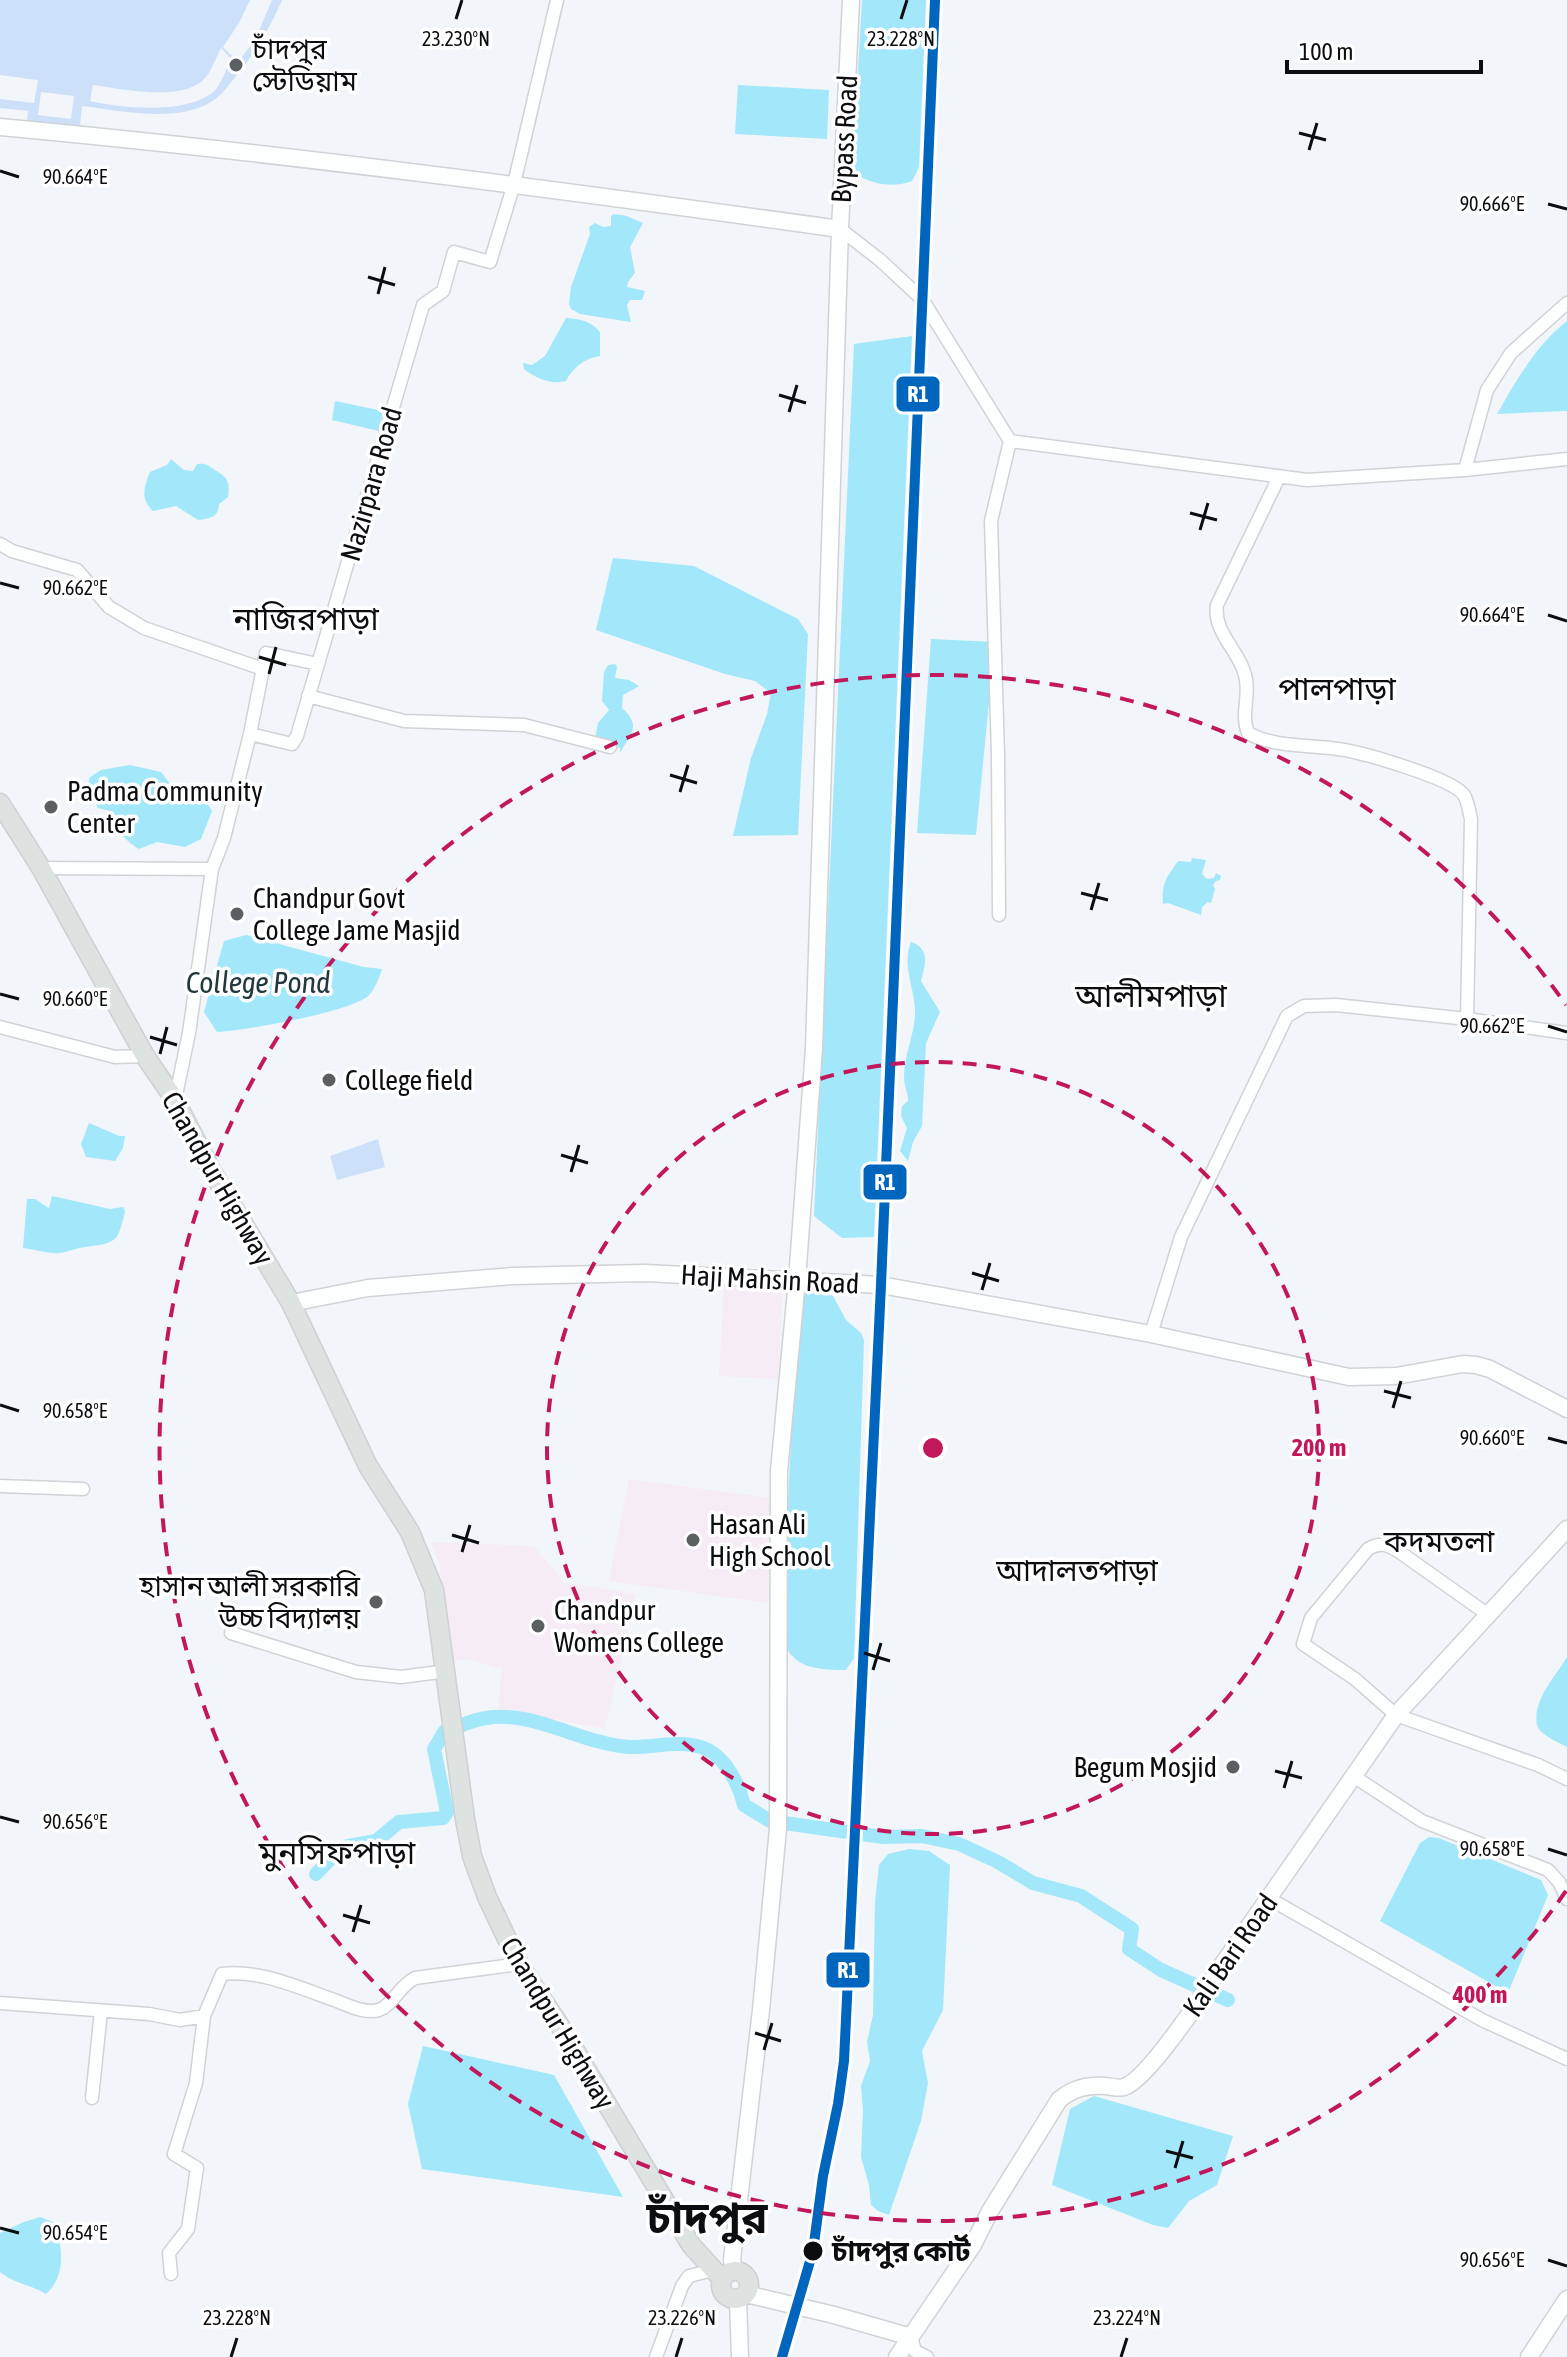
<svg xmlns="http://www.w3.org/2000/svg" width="1567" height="2357" font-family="'Asap Condensed','Noto Sans Bengali',sans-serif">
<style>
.education{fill:#f5ecf6}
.pitch{fill:#cce0f9;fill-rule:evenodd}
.water{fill:#a2e7fa}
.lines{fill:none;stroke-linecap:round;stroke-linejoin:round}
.canal{stroke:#a2e7fa;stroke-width:14}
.street-casing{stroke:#d0d2d6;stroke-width:15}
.secondary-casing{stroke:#d0d2d6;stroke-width:19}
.primary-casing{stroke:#ced0d2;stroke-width:21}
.street{stroke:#fdfefe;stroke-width:12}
.secondary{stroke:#fdfefe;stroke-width:16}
.primary{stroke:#dce3e1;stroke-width:18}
.rail-1-casing{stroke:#fff;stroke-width:16}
.rail-1{stroke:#0065bd;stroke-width:10}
.ticks{fill:none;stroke:#0b0d10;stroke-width:3}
.ring{fill:none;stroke:#c2185b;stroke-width:4;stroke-dasharray:14 10}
.poi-dot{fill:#5c5f62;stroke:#fff;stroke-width:3}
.stop-dot{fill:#0b0d10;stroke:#fff;stroke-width:3}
.labels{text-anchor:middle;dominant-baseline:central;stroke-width:7;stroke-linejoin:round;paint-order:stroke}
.poi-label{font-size:28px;fill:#0b0d10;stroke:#fff;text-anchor:start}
.street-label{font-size:28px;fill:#0b0d10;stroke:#fff}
.stop-label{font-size:28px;font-weight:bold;fill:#0b0d10;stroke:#fff;text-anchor:start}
.water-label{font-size:30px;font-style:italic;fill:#21383e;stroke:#fff}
.neighbourhood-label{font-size:30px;fill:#0b0d10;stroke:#fff}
.quarter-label{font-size:32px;fill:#0b0d10;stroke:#fff}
.town-label{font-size:44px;font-weight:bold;fill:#0b0d10;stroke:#fff}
.ticks-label{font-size:20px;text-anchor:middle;fill:#0b0d10;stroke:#fff;stroke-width:7;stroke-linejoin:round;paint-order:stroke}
.centre{fill:#c2185b;stroke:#fff;stroke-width:4}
.ring-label{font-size:24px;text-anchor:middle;font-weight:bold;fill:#c2185b;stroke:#fff;stroke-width:7;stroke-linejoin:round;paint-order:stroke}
.line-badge{stroke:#fff;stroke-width:3}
.badge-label{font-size:22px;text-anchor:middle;font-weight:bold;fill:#fff}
</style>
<rect width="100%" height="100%" fill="#f2f6fa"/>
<!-- education -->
<path class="education" d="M724 1285 783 1288 778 1379 719 1376Z
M629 1479 770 1498 768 1603 609 1581Z
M431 1542 534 1546 564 1582 636 1594 605 1729 498 1709 502 1669 466 1659 452 1662 439 1563Z"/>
<!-- pitch -->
<path class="pitch" d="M0 0H250L239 23 223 47 238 62 255 40 272 0H282C271 26 258 48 241 70 234 78 228 87 221 94 189 126 122 111 82 106L80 127 27 121 28 111 0 108V99L34 103 38 80 0 75ZM221 48 231 59C226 69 221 86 213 92 186 115 120 108 90 101L93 85C121 89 185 103 206 77 212 70 216 57 221 48ZM41 92 74 96 71 119 38 115Z
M378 1139 385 1167 337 1180 330 1156Z"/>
<!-- water -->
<path class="water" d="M862 0H926L919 167 912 181C894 188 873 185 856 174L853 159Z
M738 85 829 90 827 139 735 134Z
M614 214 627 216 643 223 630 247 635 273 628 282 627 287 645 291 642 300H630L627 305 631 322 580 314 571 309 569 304 571 287 590 234 589 227 595 223 603 227 611 226V216Z
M566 318C580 319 591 321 600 332V356C585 358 572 368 566 381 551 385 535 378 524 369L523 363 532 365 545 356Z
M1567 321V411L1497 414C1516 381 1536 345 1567 321Z
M912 336 874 1237 842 1238 814 1216 854 344Z
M335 401 383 411 379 431 332 420Z
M171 459 184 470 193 471 197 464C207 463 207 465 215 470 228 478 230 481 228 497L219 504C218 518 211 518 198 520L176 506 153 511C140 499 144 487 150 472L167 465Z
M613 558 694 566 798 619 808 634 798 835 733 836 751 758 767 714 771 693 755 681 725 674 596 630Z
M931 639 995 642 976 835 917 833Z
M615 664 617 667 615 678 629 680 639 686 623 695 622 708C642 726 631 733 620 753V748L595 739 598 723 609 710 602 701 604 672 608 665Z
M130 765 161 772 171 785 202 795 212 811 201 839 185 847 157 842 139 849C123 839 117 831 114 812L98 808 89 788V778L101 770Z
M1192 858 1206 860 1202 874 1207 879 1214 878 1216 873 1221 876 1220 880 1216 881 1213 885 1215 889 1211 903 1208 902 1202 907 1201 915 1168 903 1163 904C1161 883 1167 877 1178 861L1191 862Z
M246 935 364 967 382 969C380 976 374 991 368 996 350 1012 243 1031 217 1032L204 1012 224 941Z
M911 942C931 949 925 965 921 981L940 1012 926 1043 922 1126 913 1142 908 1161 900 1151 907 1128 901 1116 902 1106 908 1101C908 1092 904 1086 904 1077 904 1056 914 1036 915 1015 916 989 901 968 911 942Z
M89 1123 119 1136H125L123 1148 115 1161 86 1157 81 1144Z
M52 1196 110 1209 123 1207 125 1211C118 1243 116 1243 85 1247 76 1248 68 1252 60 1253 48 1254 35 1249 23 1248L27 1199H35L49 1208Z
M811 1289 833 1296 846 1320 861 1333 864 1340 854 1658 846 1670C824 1670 796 1669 787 1648V1528L797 1304 803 1290Z
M1567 1657V1747C1558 1742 1540 1735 1537 1725 1532 1701 1555 1677 1567 1657Z
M1429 1837 1439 1838 1541 1880 1548 1895 1508 1993 1380 1921 1420 1843Z
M909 1849 929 1851 950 1865 943 2010 922 2051 928 2083 921 2121 889 2215 878 2211 871 2205 869 2185 861 2157 863 2110 861 2086 870 2061 867 2042 873 2015 875 1902 879 1865 888 1854Z
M423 2046 554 2075 623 2197 422 2169 408 2104Z
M1094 2096 1233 2136 1217 2185 1189 2201 1168 2228 1153 2225 1052 2185 1070 2109Z
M40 2217 53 2222C63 2245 67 2275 46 2294 29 2284 15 2284 0 2272V2233L24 2222Z"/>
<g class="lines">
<!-- canal -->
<path class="canal" d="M316 1874 337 1852 348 1846 376 1841 399 1822 443 1818 447 1812 434 1749 445 1731C458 1727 472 1720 486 1718 535 1710 581 1744 629 1747 656 1748 683 1738 708 1750 727 1760 739 1785 744 1805L770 1821 883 1837 922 1836 959 1844 998 1862 1033 1883 1081 1896 1132 1929 1129 1949 1161 1970 1228 2000"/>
<!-- street casing -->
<g class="street-casing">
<path id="street" d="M840 229 880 260 922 299 1010 441 1307 480 1465 470 1567 459
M1465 470 1487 390 1511 353 1567 303
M1279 477 1217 605C1213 633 1239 650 1245 675 1251 695 1240 713 1248 733 1272 747 1310 745 1338 749 1361 752 1452 778 1464 795 1468 802 1469 811 1471 819L1467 1019 1567 1033
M0 544 12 551 77 570 109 607 144 628 263 669
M308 696 404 721 524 725 610 747
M250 734 266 653 318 664
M41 868 212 869
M999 915 998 755 991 521 1010 441
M0 1027 115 1057 145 1056
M175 1100 189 1033 212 869 224 838 250 734 292 744 297 736 423 305 443 291 454 252 490 262 514 184 557 0
M1151 1334 1181 1237 1287 1016 1304 1006 1336 1005 1467 1019
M0 1486 83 1489
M1487 1614 1401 1553C1389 1545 1381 1541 1368 1549L1311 1618 1303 1644 1355 1679 1396 1715 1538 1765 1567 1779
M231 1633 356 1672 401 1677 447 1671
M1353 1776 1422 1821 1548 1870 1559 1882 1567 1899
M1270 1899 1482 2020 1567 2059
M0 2003 149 2014 180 2020 204 2016
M92 2098 101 2011
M171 2274 169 2253 188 2229 197 2168 174 2154 196 2083 204 2016 222 1974C260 1969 302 1989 337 2001 349 2006 366 2014 379 2010 392 2006 399 1986 415 1978L519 1964
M911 2337 915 2351 927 2357
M656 2357 682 2286 689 2276 713 2270"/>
</g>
<!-- secondary casing -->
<g class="secondary-casing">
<path id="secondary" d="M0 127C281 153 560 190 840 229
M291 1303 368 1288 512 1276 645 1273 881 1285 1151 1334 1349 1377 1396 1376 1463 1364 1476 1365 1490 1369 1567 1409
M734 2271 732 2260 761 2010 778 1829 779 1471 797 1280 814 1048 840 229 851 0
M746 2294 834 2315 911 2337
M738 2300 740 2357
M897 2357 973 2245 990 2211 1059 2100C1073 2088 1087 2085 1105 2086 1110 2086 1119 2089 1124 2087 1147 2080 1204 1994 1218 1971L1396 1715 1567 1529
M1529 2357 1567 2299"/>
</g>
<!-- primary casing -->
<g class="primary-casing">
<path id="primary" d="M0 803 41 868 145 1056 175 1100 211 1170 291 1303 368 1466 410 1532 434 1590 465 1819 472 1856 487 1897 519 1964 564 2032 691 2245 722 2279
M721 2285a14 14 0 1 1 28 0a14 14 0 1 1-28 0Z"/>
</g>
<!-- street -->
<use href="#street" class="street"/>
<!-- secondary -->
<use href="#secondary" class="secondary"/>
<!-- primary -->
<use href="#primary" class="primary"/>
<!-- rail-1 casing -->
<g class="rail-1-casing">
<path id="rail-1" d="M782 2357 813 2251 823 2176 838 2104 844 2061 881 1285 935 0"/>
</g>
<!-- rail-1 -->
<use href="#rail-1" class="rail-1"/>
</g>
<!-- ticks -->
<path class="ticks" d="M456 19 462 0M901 19 907 0M1299 133 1326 140M1309 150 1317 123M0 171 19 177M1548 204 1567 209M368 277 395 285M378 294 385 267M779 395 806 403M789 412 797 385M1190 513 1217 520M1200 530 1208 503M0 583 19 588M1548 615 1567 621M259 657 286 665M269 674 276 647M670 775 697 783M680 792 688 765M1081 893 1108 900M1091 910 1099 883M0 994 19 999M1548 1026 1567 1032M150 1037 177 1045M160 1054 167 1027M561 1155 588 1163M571 1172 579 1145M972 1273 999 1281M982 1290 990 1263M1384 1391 1411 1398M0 1405 19 1411M1393 1408 1401 1381M1548 1438 1567 1443M452 1535 479 1543M462 1552 470 1525M864 1653 890 1661M873 1670 881 1643M1275 1771 1302 1778M1284 1788 1292 1761M0 1817 19 1822M1548 1849 1567 1855M343 1915 370 1923M353 1932 361 1905M755 2033 781 2041M764 2050 772 2023M1166 2151 1193 2158M1175 2168 1183 2141M0 2228 19 2233M1548 2260 1567 2266M231 2357 237 2338M676 2357 682 2338M1121 2357 1127 2338"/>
<!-- distance rings -->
<g class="ring">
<circle cx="933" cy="1448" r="386"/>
<path d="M1566 1891A773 773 0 1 1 1566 1005"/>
</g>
<!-- markers -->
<g class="poi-dot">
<circle cx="236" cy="65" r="8"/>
<circle cx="51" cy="807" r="8"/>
<circle cx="237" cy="914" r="8"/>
<circle cx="329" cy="1080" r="8"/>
<circle cx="693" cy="1540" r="8"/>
<circle cx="376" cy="1602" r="8"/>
<circle cx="538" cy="1626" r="8"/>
<circle cx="1233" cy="1767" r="8"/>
</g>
<circle class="stop-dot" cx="813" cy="2251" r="11"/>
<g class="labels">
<!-- poi labels -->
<g class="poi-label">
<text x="252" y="49">চাঁদপুর<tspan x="252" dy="32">স্টেডিয়াম</tspan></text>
<text x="67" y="791">Padma Community<tspan x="67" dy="32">Center</tspan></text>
<text x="253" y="898">Chandpur Govt<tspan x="253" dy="32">College Jame Masjid</tspan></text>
<text x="345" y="1080">College field</text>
<text x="709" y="1524">Hasan Ali<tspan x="709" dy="32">High School</tspan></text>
<text x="360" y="1586" text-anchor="end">হাসান আলী সরকারি<tspan x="360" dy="32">উচ্চ বিদ্যালয়</tspan></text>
<text x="554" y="1610">Chandpur<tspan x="554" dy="32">Womens College</tspan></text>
<text x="1217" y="1767" text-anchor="end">Begum Mosjid</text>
</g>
<!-- street labels -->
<g class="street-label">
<text transform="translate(844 139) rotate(-87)">Bypass Road</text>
<text transform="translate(371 484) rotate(-74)">Nazirpara Road</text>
<text transform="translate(218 1178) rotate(60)">Chandpur Highway</text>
<text transform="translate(770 1279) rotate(3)">Haji Mahsin Road</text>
<text transform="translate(1230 1955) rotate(-55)">Kali Bari Road</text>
<text transform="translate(558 2023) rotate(59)">Chandpur Highway</text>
</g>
<!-- stop labels -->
<g class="stop-label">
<text x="832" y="2251">চাঁদপুর কোর্ট</text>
</g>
<!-- water labels -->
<g class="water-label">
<text x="258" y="982">College Pond</text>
</g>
<!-- neighbourhood labels -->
<g class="neighbourhood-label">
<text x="1439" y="1541">কদমতলা</text>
<text x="1077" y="1570">আদালতপাড়া</text>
</g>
<!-- quarter labels -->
<g class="quarter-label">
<text x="306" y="618">নাজিরপাড়া</text>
<text x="1337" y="688">পালপাড়া</text>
<text x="1151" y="995">আলীমপাড়া</text>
<text x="337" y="1852">মুনসিফপাড়া</text>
</g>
<!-- town labels -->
<g class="town-label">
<text x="707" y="2217">চাঁদপুর</text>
</g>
</g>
<g class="ticks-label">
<text x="456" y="46">23.230°N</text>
<text x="901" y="46">23.228°N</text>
<text x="75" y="184">90.664°E</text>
<text x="1492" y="211">90.666°E</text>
<text x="75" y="595">90.662°E</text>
<text x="1492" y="622">90.664°E</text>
<text x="75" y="1006">90.660°E</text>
<text x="1492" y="1033">90.662°E</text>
<text x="75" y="1418">90.658°E</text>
<text x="1492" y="1445">90.660°E</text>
<text x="75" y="1829">90.656°E</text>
<text x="1492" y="1856">90.658°E</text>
<text x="75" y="2240">90.654°E</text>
<text x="1492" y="2267">90.656°E</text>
<text x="237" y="2325">23.228°N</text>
<text x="682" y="2325">23.226°N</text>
<text x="1127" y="2325">23.224°N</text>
</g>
<circle cx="933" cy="1448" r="12" class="centre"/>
<g class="ring-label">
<text x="1319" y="1456">200 m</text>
<text x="1480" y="2003">400 m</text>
</g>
<g class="line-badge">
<rect x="895" y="375" width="46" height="38" rx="8" fill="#0065bd"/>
<rect x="862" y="1163" width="46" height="38" rx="8" fill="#0065bd"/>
<rect x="825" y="1951" width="46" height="38" rx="8" fill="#0065bd"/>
</g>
<g class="badge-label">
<text x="918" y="402">R1</text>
<text x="885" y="1190">R1</text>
<text x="848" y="1978">R1</text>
</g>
<!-- scale -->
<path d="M1287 60v12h194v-12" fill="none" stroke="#0b0d10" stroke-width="4"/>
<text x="1299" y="60" font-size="24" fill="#0b0d10" stroke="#ffffff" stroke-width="6" paint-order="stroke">100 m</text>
</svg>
